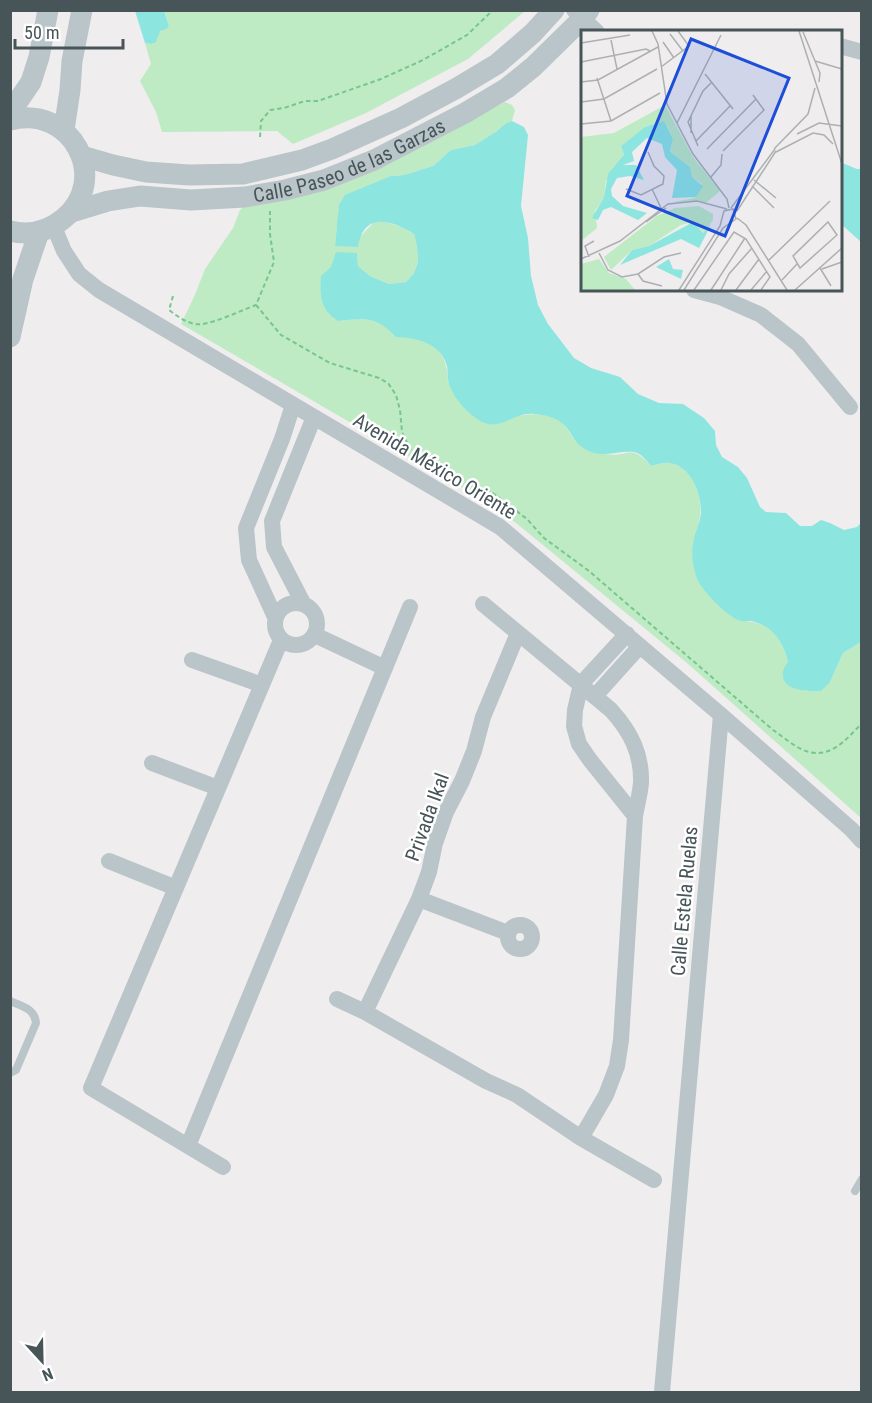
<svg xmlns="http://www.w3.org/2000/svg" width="872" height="1403" font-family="'Roboto Condensed',sans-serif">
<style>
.green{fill:#beebc3}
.water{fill:#8de5e0}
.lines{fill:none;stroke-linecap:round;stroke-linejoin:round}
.path{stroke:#78c68b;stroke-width:2;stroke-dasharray:4.5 3;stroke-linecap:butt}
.service{stroke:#b9c5c9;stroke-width:8}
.minor{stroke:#b9c5c9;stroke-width:16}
.tertiary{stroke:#b9c5c9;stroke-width:21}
.labels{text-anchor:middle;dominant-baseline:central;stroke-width:5;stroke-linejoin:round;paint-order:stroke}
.street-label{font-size:20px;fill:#475559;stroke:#fff}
.inset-road{fill:none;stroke:#acb0b2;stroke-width:1.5}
.view{fill:#1d4ed8;fill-opacity:0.15;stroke:#1d4ed8;stroke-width:3}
.inset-edge{fill:none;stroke:#475559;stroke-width:3}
</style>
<rect width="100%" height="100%" fill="#f0edee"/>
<!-- green -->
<path class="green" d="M164 11H525L468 59 366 113 293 144 277 131 162 132 156 112 140 81 151 64 145 43 151 44 160 31 169 26Z
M505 102 512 105 515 110 512 121 506 123 497 131 475 145 451 150 433 166 404 175 391 176 337 227 335 246 360 237 374 222 383 221 401 227 414 234 417 246 418 262 414 273 406 282 389 284 370 276 358 266 357 253 338 321C365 319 375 315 396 336 429 339 447 345 448 382L515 417C531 413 552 412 564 425 571 433 573 442 583 446 590 448 598 452 605 454 629 458 630 442 651 466 657 465 664 462 670 463 693 467 702 495 700 516 699 525 696 534 693 543L740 621C769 621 781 635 788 662L783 671 830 682 843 653 861 642V818L687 663 521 527 494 506 181 324 194 297 205 269 233 228 240 210 247 203 414 149Z"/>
<!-- water -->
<path class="water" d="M135 11H164L169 26 166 29 160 31 156 42 151 44 145 43Z
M512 121 524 127 528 135 521 206 528 238 531 276 538 305 548 324 574 358 591 368 620 377 638 394 659 403 683 404 704 418 715 431 716 445 722 457 738 467 747 478 760 507 766 512 786 513 800 526H812L821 520 830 523 844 530 857 527 861 523V642L843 653 830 682 821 691C808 691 780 692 783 671 784 667 786 665 788 662 783 641 772 625 750 621 747 621 744 622 741 621 727 617 700 589 696 576 693 566 691 555 693 544 694 534 700 524 701 513 701 494 692 466 669 463 664 462 657 465 651 466 647 461 641 453 634 452 619 450 603 458 589 451 573 444 574 435 564 425 556 417 545 415 534 414 515 412 500 431 482 422 468 414 454 399 449 384 447 378 448 372 447 366 441 343 417 338 396 337 375 315 365 319 338 321 320 309 320 297 321 276L331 267 336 252 357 253 358 266 370 276 389 284 406 282 414 273 418 262 417 246 414 234C391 220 364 211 358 247L335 246 339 205 345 195 391 176 404 175 433 166 451 150 475 145 497 131 506 123Z
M840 162 857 169H861V242L841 224Z"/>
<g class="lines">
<!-- path -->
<path class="path" d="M260 137 261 121 270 110 284 108 305 101H318L381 79 423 60 467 35 493 10
M173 296 169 310C177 316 185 322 195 324 207 327 242 310 256 305L274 262 270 234V211
M256 305 281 335 330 363 379 378 388 383 396 395 400 410 402 432 410 449 480 491H490L527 519 544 538 589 571 773 730C782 736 791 744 801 749 828 762 845 741 862 723"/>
<!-- service -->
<path class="service" d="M10 1001C22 1006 35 1009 36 1023L16 1070 10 1073
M855 1191 862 1179"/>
<!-- minor -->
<path class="minor" d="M574 10 597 32
M840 46 862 52
M54 227 64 251 79 274 99 290 500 527 721 715 851 829 862 841
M694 290 720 297 761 315 798 344 850 407
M275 624a21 21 0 1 1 42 0a21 21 0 1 1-42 0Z
M303 603 274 547 272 521 314 417
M483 604 611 710C630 731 642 753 641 783 640 794 637 805 635 816L621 1040 617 1066 606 1095 581 1138
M275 617 249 560 246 528 282 439 293 405
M627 634 581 684 575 710 574 726 579 744 590 760 635 816
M315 635 385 668
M192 660 262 685
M595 696 640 646
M152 763 218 788
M109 861 176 888
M419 899 508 933
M508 937a12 12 0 1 1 24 0a12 12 0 1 1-24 0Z
M337 999 365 1012 486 1081 517 1095 581 1138 654 1180
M365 1012 419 899 429 872 435 843 446 812 462 781 474 751 483 717 518 633
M188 1146 410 607
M223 1167 91 1088 281 640
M662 1392 721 715"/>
<!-- tertiary -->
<g class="tertiary">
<path d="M10 113 31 82 39 57 48 10"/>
<path d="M10 120C71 104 112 179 63 219 47 232 30 236 10 231"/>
<path d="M64 130 70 90 72 61 82 10"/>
<path d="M82 156 113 165 146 172 189 175 243 174 302 160 332 149 401 118 457 88 497 64 533 33 554 10"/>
<path id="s1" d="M72 212 108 201 140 196 191 200 245 197 285 190 324 180 374 160 465 113 507 88 533 67 583 18 589 10"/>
<path d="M10 337 23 279 39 232"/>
</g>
</g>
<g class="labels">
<!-- street labels -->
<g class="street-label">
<text stroke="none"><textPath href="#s1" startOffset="286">Calle Paseo de las Garzas</textPath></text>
<text transform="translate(435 466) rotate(31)">Avenida México Oriente</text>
<text transform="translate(427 817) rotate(-70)">Privada Ikal</text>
<text transform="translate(684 901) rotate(-85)">Calle Estela Ruelas</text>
</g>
</g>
<!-- overview -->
<g transform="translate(581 30)">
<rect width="261" height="261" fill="#f0edee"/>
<path d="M84 75 112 127 139 161 126 172H92L114 168 115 162 111 164 109 158 116 160 121 154 111 147 108 136 89 123 92 109 86 96H66L40 116 43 125 25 151 23 167 14 181 16 198 0 211V107L33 103ZM118 176 132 184V190L123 203 112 192 100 195 68 216 51 220 30 240 23 227 76 186 94 178ZM18 229 28 243 45 249 54 260H0V234Z" fill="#beebc3"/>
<path d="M83 91 92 109 89 122 109 137 111 147 122 156 115 167 91 168 96 140 84 127 81 114 66 108 51 122 53 131 42 135H55L63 150 49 146 36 148 30 159 31 166 42 176 66 183 57 190 30 177 22 180 17 190 11 188 23 167 27 144 43 125 40 116 64 97ZM112 192 122 203 130 195 118 218 100 209 39 235 51 220 68 216ZM88 229 92 239 102 240 100 249 75 237Z" fill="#8de5e0"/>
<path class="inset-road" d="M71 1 77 14 86 74 112 124 146 169 148 178M218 1 261 134M222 2 239 43 238 52M89 4 102 21M30 10 36 39M82 12 93 28M0 13 49 5M234 31 261 39M0 32 65 19 69 21M80 37 108 16 97 1M124 44 152 79M16 48 30 91M0 52 17 50 77 17M0 72 23 69 76 39M110 85V103M96 93 140 5M0 94 30 91 79 63M216 104 238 93 261 96M115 111 149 76M117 116 107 92 122 61 131 52M126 119 175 69M193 119 227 84 234 58M142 121 183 80 172 65M195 122 232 103 243 105 252 114M130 147 140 135 141 124M173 150 195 168M171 156 193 178M45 159 60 165 82 154 83 146 73 136 67 122M71 159 80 178M150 178 194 119M156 181 195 121M156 188 165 195 206 260M65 192 85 178M247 192 256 205 219 238 212 226ZM18 223 27 240 41 247 57 244 83 227 100 223M8 227 4 216 13 211M0 229 39 211 87 174 116 171 146 179M188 230 249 171M239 238 250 256M241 239 261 232M57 244 62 251 81 256M201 250 216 234M98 260 139 196 143 181 152 179 155 189 142 198 103 260M113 260 153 202 165 209 189 247 180 260M130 260 164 208M140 260 148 244 171 218M155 260 178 229M170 260 186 241M214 260 261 218"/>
<path class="view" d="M110 9 208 48 144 206 46 166Z"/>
<rect width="261" height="261" class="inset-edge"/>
</g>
<!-- border -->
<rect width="872" height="1403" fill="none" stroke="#475559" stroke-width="24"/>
<!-- north arrow -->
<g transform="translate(42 1361) rotate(158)" stroke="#ffffff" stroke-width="4.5" paint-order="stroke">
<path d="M0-4.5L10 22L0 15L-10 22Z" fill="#475559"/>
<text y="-9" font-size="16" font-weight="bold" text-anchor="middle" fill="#475559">N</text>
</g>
<!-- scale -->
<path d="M15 39v9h108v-9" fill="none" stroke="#475559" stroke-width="3"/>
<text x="24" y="39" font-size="18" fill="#475559" stroke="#ffffff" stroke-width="4.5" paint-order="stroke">50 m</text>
</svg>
